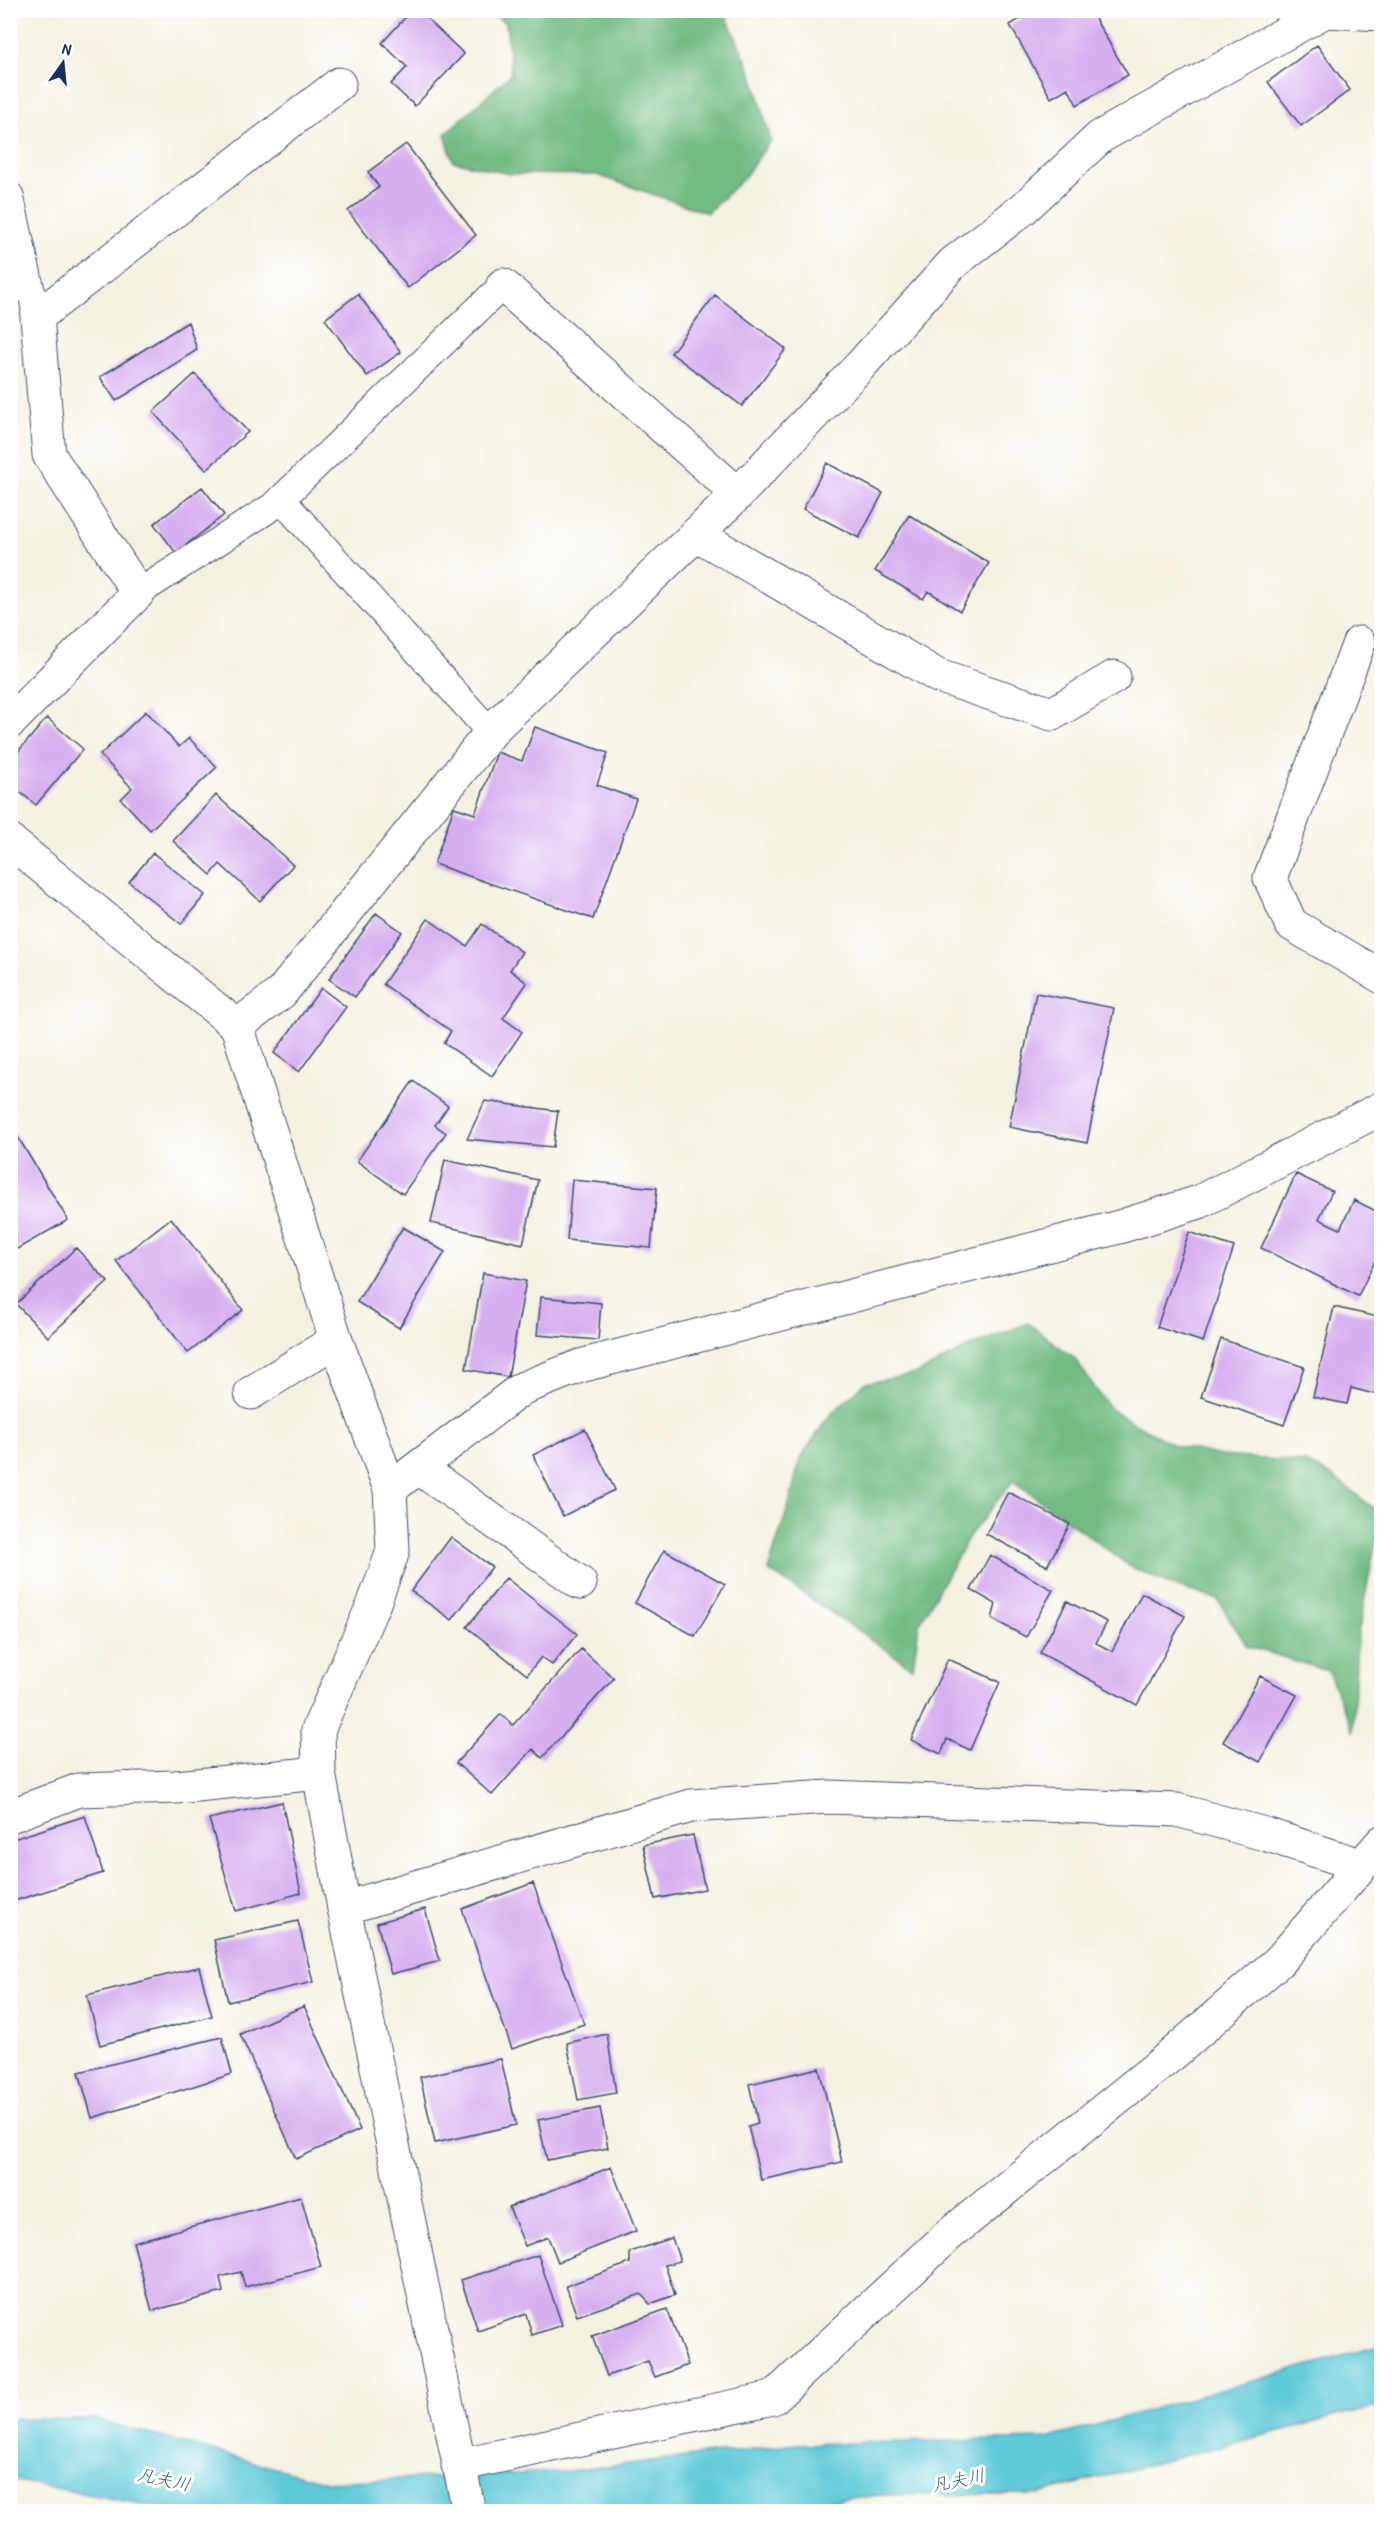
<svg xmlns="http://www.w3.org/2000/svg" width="1392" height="2522" font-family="'Patrick Hand','Klee One',sans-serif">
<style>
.forest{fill:#72bc83;stroke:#467670;stroke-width:1.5}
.water{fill:#5ec9d8;stroke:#3c7c9b;stroke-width:1.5}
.building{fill:#d6afef}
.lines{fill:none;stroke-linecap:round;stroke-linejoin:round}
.lane-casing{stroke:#3c4c72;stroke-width:29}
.street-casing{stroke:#3c4c72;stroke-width:35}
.secondary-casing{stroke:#3c4c72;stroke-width:35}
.lane{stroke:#fff;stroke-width:27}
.street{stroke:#fff;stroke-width:33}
.secondary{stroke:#fff;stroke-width:33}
.labels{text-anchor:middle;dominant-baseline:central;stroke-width:6;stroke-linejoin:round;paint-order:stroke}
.water-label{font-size:18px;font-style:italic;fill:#2f5d83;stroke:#fff}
</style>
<rect width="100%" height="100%" fill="#fff"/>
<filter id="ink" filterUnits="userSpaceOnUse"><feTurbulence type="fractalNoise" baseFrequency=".0167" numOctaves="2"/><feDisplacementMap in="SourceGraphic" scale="12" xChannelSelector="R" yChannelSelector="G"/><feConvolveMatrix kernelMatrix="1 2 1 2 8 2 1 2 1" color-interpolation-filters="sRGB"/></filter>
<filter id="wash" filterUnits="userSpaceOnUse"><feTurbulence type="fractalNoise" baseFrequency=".008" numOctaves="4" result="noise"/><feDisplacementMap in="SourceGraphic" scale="24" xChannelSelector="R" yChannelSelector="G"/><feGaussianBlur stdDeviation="1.35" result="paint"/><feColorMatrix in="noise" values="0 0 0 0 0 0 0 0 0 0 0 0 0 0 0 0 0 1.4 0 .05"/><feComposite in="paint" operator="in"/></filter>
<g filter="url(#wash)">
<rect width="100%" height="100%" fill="#f5f1e1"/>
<!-- forest -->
<path class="forest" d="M724 11 753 76 771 140 743 179 707 213 597 175 509 174 453 161 445 134 511 74 506 23 487 11Z
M1028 1323 1074 1358 1110 1409 1173 1445 1221 1456 1305 1462 1332 1476 1381 1514 1357 1639 1353 1732 1328 1671 1247 1646 1218 1600 1169 1584 1131 1567 1013 1481 970 1535 919 1624 913 1668 768 1570 789 1504 800 1459 829 1416 865 1383 916 1374 971 1346Z"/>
<!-- water -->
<path class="water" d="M1381 2345V2405L1037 2494 884 2495 703 2512H184L11 2480V2419H94L327 2482 558 2472 797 2444 1046 2439Z"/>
<g id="blocks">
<!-- building -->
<path class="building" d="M412 10H418L464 54 415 106 391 84 407 67 382 43Z
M1035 10H1090L1128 75 1077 105 1068 88 1051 98 1010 25Z
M1317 45 1350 90 1301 126 1268 82Z
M406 144 476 235 408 288 348 211 379 187 368 172Z
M358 294 401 352 367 376 325 319Z
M715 295 786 349 742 406 671 353Z
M188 322 197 350 116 401 100 377Z
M195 374 248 432 206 470 153 412Z
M827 463 883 493 859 538 803 509Z
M202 487 224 515 176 553 154 524Z
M909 515 989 563 960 611 928 591 923 599 875 571Z
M146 711 179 747 189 738 217 767 150 830 121 799 132 788 100 755Z
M47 718 83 749 36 805 10 784V761Z
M535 727 608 753 597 785 636 799 593 919 434 864 454 807 475 814 497 752 522 761Z
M216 795 293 865 260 901 220 864 211 875 173 841Z
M153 853 205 895 181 924 129 882Z
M376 913 402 932 355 997 329 979Z
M428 919 467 946 482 924 522 952 510 970 527 983 503 1018 522 1032 492 1076 444 1043 451 1031 383 984Z
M321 988 346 1007 299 1072 274 1053Z
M1036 993 1114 1008 1087 1143 1009 1127Z
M413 1081 448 1106 435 1125 446 1133 403 1194 357 1161Z
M485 1101 558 1111 553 1147 467 1139Z
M10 1124 68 1220 10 1253Z
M445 1160 538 1180 523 1244 431 1223Z
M1296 1174 1332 1191 1319 1219 1340 1229 1354 1200 1382 1214V1247L1358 1296 1261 1248Z
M572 1180 657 1188 651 1248 567 1240Z
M171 1218 243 1310 188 1353 116 1261Z
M403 1227 445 1252 399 1328 357 1302Z
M1189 1232 1234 1247 1203 1342 1157 1327Z
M76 1248 108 1282 48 1337 16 1304Z
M483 1273 526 1281 508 1377 466 1369Z
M541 1297 601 1303 598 1340 537 1335Z
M1334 1307 1382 1318 1379 1333 1382 1334V1396L1351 1388 1347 1404 1313 1397Z
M1221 1339 1304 1367 1284 1425 1201 1397Z
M585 1429 615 1490 563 1516 533 1455Z
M1008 1492 1070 1524 1047 1566 986 1534Z
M451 1537 492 1567 452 1620 411 1591Z
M664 1550 725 1584 695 1636 635 1603Z
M990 1555 1053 1590 1026 1637 992 1619 996 1604 971 1590Z
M506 1578 577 1634 552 1665 541 1657 527 1675 467 1627Z
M1142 1593 1185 1616 1137 1705 1040 1653 1067 1601 1107 1622 1096 1643 1112 1651Z
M581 1649 614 1678 542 1758 533 1749 492 1795 456 1763 501 1714 513 1725Z
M948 1659 1000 1682 970 1750 947 1739 941 1754 911 1740Z
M1260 1676 1297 1695 1260 1762 1223 1742Z
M282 1802 301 1893 236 1911 209 1819Z
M85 1816 103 1873 14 1901 10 1890V1840Z
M693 1835 705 1889 655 1899 643 1845Z
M533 1883 584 2024 512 2049 462 1909Z
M425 1909 440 1961 391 1974 377 1923Z
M298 1921 313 1982 228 2002 214 1940Z
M199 1967 212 2016 100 2045 87 1995Z
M304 2006 360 2130 296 2159 240 2034Z
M607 2034 616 2093 578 2100 567 2043Z
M222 2037 232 2074 92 2118 79 2072Z
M501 2059 516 2125 435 2143 420 2077Z
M819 2068 842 2162 761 2180 748 2126 758 2123 749 2084Z
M600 2108 608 2148 547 2160 538 2120Z
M611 2167 636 2231 558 2262 548 2237 525 2246 509 2207Z
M301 2197 321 2267 245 2287 241 2272 220 2277 223 2292 152 2311 133 2242Z
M672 2238 680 2261 665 2265 675 2295 650 2304 641 2294 577 2316 566 2286 630 2263V2252Z
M538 2255 562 2325 532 2335 526 2314 478 2331 461 2280Z
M667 2309 688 2365 655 2377 648 2361 607 2376 592 2336Z"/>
</g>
</g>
<g filter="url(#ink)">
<use href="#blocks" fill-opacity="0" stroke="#3c4c72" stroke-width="1.5"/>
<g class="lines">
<!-- lane casing -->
<g class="lane-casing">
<path id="lane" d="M10 196 37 317
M281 499 491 733
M138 593 275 505 503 285"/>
</g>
<!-- street casing -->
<g class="street-casing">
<path id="street" d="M503 285 738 494
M696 534 938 676 1052 714 1114 677
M1359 643 1270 878 1291 924 1382 977
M10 722 138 593 49 455 37 317 339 84
M237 1026 281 993 496 726 738 494 860 366 953 263 1023 209 1100 137 1325 11 1382 14
M251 1393 336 1340
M419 1468 580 1583
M390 1489 521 1389 580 1366 1119 1227 1199 1202 1382 1108
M10 1816 79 1790 176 1787 319 1773
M344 1908 691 1806 829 1797 1177 1810 1268 1835 1360 1865
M458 2465 773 2398 950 2234 1174 2053 1279 1961 1382 1842"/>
</g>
<!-- secondary casing -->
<g class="secondary-casing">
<path id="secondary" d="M10 841 237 1026 336 1340 390 1489 393 1551 374 1603 318 1730 319 1773 344 1908 469 2512"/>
</g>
<!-- lane -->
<use href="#lane" class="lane"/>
<!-- street -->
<use href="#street" class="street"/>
<!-- secondary -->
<use href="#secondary" class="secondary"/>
</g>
</g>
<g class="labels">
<!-- water labels -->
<g class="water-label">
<text transform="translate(164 2479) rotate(12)">凡夫川</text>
<text transform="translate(958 2480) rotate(-12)">凡夫川</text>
</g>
</g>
<!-- margin -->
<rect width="1392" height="2522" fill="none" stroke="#fff" stroke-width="36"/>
<!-- north arrow -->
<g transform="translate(63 63) rotate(15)" stroke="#ffffff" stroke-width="4.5" paint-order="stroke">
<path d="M0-4.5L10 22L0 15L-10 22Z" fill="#1b2f5e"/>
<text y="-9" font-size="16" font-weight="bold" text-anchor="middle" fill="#1b2f5e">N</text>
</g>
</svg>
